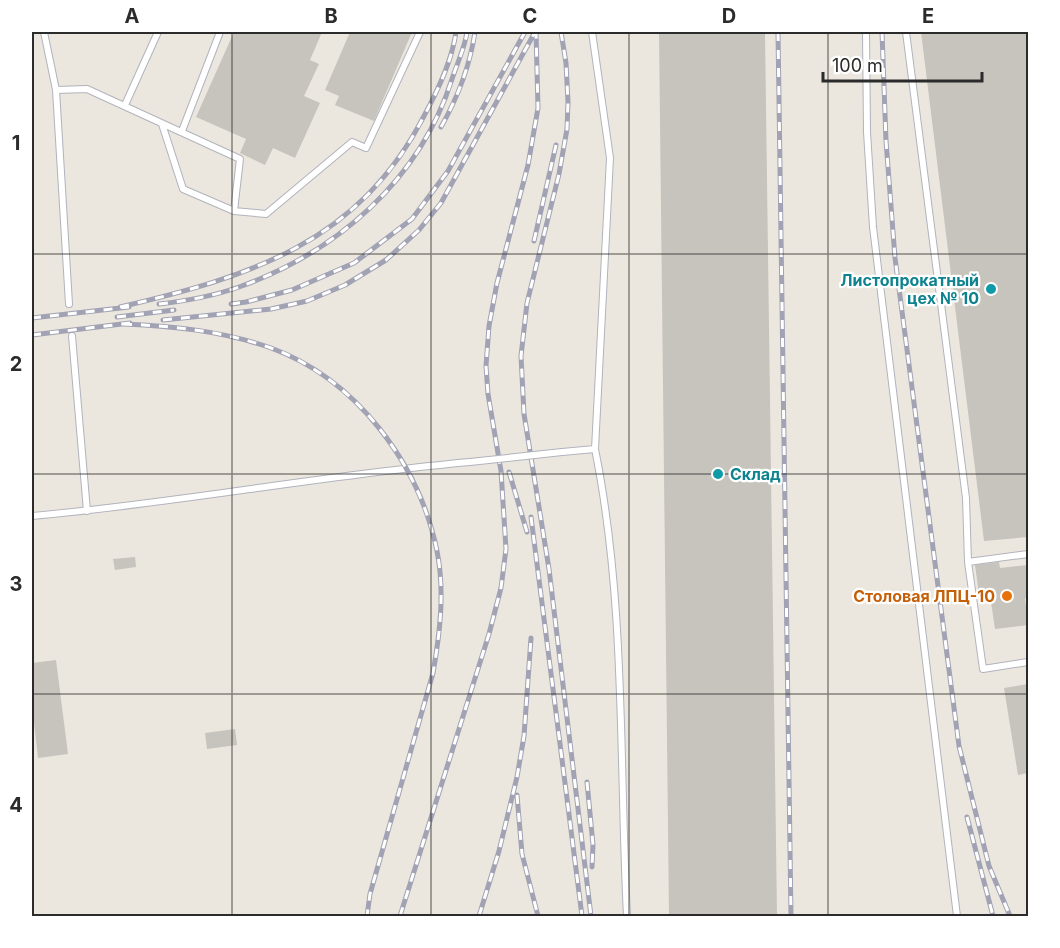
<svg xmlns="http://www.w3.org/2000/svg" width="1060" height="948" font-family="Inter,sans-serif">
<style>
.building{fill:#c7c3bd}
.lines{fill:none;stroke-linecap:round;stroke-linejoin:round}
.lane-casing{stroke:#b1b3bd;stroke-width:8}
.lane{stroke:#fff;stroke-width:6}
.rail-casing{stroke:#a1a2b4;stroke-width:5}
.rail{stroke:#fff;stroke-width:3;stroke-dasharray:9;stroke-linecap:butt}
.lane-bridge-casing{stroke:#b1b3bd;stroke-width:8;stroke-linecap:butt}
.lane-bridge{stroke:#fff;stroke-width:6}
.grid{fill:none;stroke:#2b2b2b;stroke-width:1.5;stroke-opacity:0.55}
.culture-dot{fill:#0f9aa8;stroke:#fff;stroke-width:2}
.food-dot{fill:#e8710a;stroke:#fff;stroke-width:2}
.labels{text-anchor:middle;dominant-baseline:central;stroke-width:4.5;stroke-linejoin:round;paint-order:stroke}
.culture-label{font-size:16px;font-weight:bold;fill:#0d838f;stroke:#fff;text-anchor:end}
.food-label{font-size:16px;font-weight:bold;fill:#c56008;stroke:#fff;text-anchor:end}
.neatline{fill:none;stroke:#2b2b2b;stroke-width:2}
.grid-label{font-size:20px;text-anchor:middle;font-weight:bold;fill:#2b2b2b}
</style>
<rect width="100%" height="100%" fill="#ece7de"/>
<!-- building -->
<path class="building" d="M234 32H322L310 60 319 64 304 96 320 103 295 158 273 148 265 165 240 153 246 139 196 117Z
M350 32H412L374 121 335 105 339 96 325 90Z
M659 32H765L777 916H669Z
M921 32H1028V537L984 541Z
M135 557 136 567 115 570 113 559Z
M999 562 1000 568 1028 565V598H1025L1028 625 995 629 991 602 986 603 985 593 979 594 975 565Z
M56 660 68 754 38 758 32 705V663Z
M1028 684V773L1018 775 1004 688Z
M235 729 237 745 207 749 205 733Z"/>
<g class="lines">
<!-- lane casing -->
<g class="lane-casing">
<path id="lane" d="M44 32 56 90 69 304
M592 32 610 158 595 449C626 602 619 761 627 916
M866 32 867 132 873 227 957 916
M906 32 966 498 968 562 983 669 1028 662
M56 90 87 89 240 159 234 211
M125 105 158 32
M162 124 183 189 234 211 266 214 352 142 366 148 420 32
M182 131 220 32
M72 336 87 511
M562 452 595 449
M32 516C178 503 323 475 470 462
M968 562 1028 554"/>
</g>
<!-- lane -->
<use href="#lane" class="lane"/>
<!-- rail casing -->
<g class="rail-casing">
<path id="rail" d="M561 32 566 63 568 102 567 129 559 174 527 303 521 356 524 414 549 569 591 916
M778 32 791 916
M882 32 886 141 895 258 959 746 989 866 1010 916
M441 127C458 97 470 65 475 32
M534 241 556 145
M159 304C185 301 214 296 239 287 337 252 420 180 452 79 457 64 465 47 467 32
M231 304 246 302 292 290 354 263 412 219 448 171 525 32
M120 307C249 277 359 243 424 116 438 90 452 61 456 32
M117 317 174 310
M32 318 129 307
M163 320 271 309 307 301 345 285 386 260 419 230 441 203 535 32
M123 324C173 326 223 331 271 348 356 379 419 463 437 551 445 591 440 633 433 673L370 894 367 916
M32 335 130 323
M509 472 527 532
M531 517 582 916
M587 782 593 845 592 867
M517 795 522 854 538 916
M967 817 993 916
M400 916 489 634 501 588 506 549 501 471 488 394 486 366 489 326 497 283 528 165 538 108 536 32
M479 916 499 851 517 777 524 736 531 638"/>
</g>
<!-- rail -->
<use href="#rail" class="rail"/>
<!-- lane-bridge casing -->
<g class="lane-bridge-casing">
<path id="lane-bridge" d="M470 462 562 452"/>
</g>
<!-- lane-bridge -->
<use href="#lane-bridge" class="lane-bridge"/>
</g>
<!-- grid -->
<path class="grid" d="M232 32V916M431 32V916M629 32V916M828 32V916M32 254H1028M32 474H1028M32 694H1028"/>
<!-- markers -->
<g class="culture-dot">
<circle cx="991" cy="289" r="6"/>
<circle cx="718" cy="474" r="6"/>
</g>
<circle class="food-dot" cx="1007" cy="596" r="6"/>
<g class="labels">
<!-- culture labels -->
<g class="culture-label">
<text x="979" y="280">Листопрокатный<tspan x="979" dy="18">цех № 10</tspan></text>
<text x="730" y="474" text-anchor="start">Склад</text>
</g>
<!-- food labels -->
<g class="food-label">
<text x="995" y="596">Столовая ЛПЦ-10</text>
</g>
</g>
<!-- border -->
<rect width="1060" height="948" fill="none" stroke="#ffffff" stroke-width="66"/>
<!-- scale -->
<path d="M823 72v9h159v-9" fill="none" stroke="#2b2b2b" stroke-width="3"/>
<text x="832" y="72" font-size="18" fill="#2b2b2b" stroke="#ffffff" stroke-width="4.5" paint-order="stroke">100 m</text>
<rect x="33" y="33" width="994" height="882" class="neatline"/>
<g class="grid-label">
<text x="132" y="23">A</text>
<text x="331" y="23">B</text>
<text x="530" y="23">C</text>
<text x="729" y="23">D</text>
<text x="928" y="23">E</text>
<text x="16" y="150">1</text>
<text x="16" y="371">2</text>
<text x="16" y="591">3</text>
<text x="16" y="812">4</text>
</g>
</svg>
